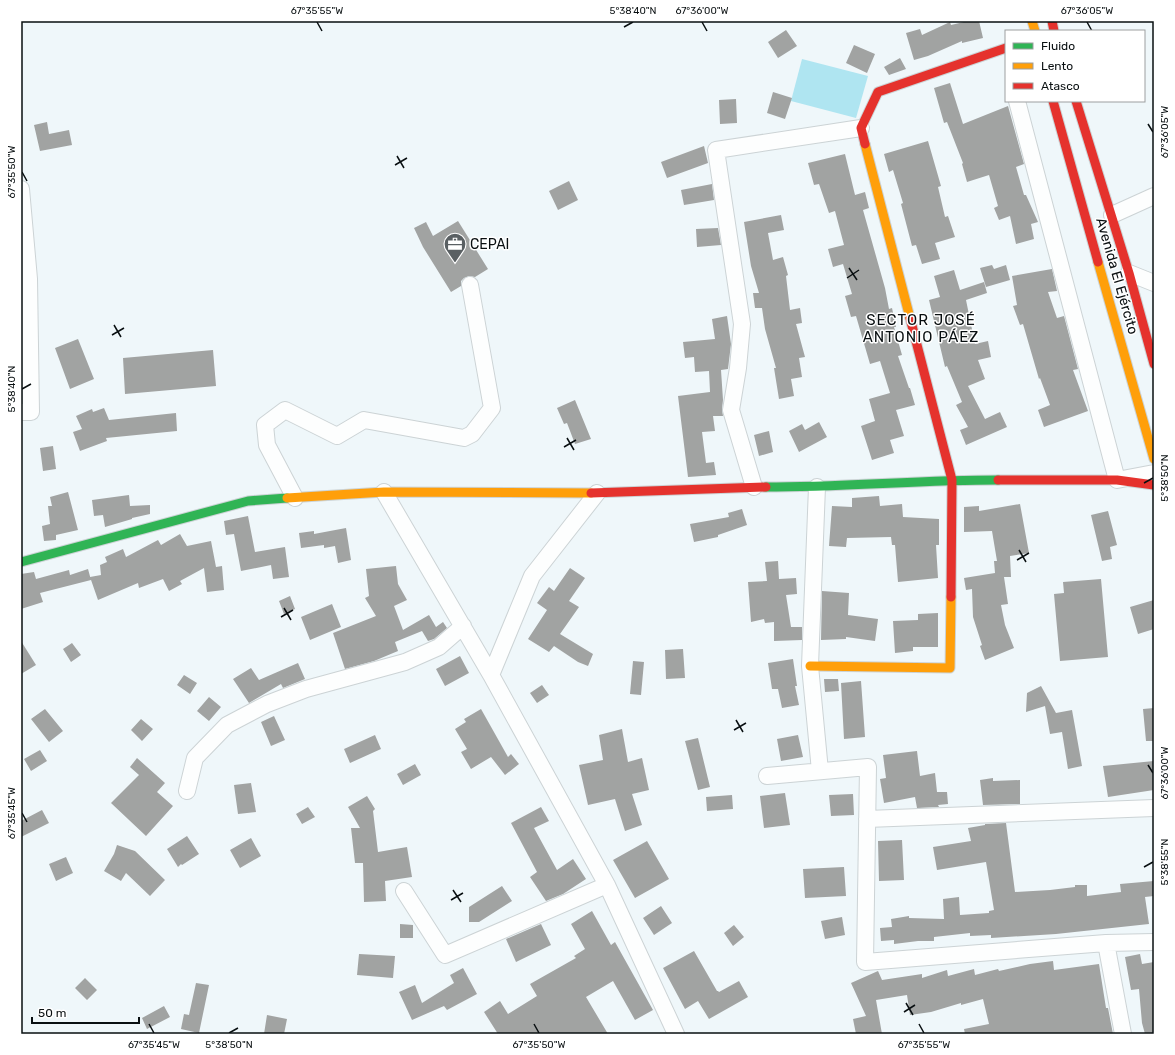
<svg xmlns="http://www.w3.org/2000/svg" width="1175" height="1055" font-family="Rubik,sans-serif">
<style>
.green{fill:#afe5f1}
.building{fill:#a1a3a2}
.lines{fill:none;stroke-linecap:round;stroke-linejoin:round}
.street-casing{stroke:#ccd3d5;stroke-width:18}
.fast-casing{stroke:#ccd3d5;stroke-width:11}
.slow-casing{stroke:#ccd3d5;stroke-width:11}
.jam-casing{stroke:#ccd3d5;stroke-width:11}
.street{stroke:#fdfefe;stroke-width:16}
.fast{stroke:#30b455;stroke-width:9}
.slow{stroke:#ff9f0a;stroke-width:9}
.jam{stroke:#e5322d;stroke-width:9}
.ticks{fill:none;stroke:#090f11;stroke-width:1.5}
.labels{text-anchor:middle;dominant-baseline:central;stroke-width:3;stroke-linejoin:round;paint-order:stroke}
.poi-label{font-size:14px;fill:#090f11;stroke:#fff;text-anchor:start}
.street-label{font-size:14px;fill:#090f11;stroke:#fff}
.neighbourhood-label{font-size:15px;letter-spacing:1px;fill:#090f11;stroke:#fff}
.neatline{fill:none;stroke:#090f11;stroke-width:1.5}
.ticks-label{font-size:10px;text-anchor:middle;fill:#090f11}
</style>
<rect width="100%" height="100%" fill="#eff7fa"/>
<!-- green -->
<path class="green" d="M802 59 868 76 856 118 791 101Z"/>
<!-- building -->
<path class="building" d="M968 21H979L983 38 962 43V41L928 56 914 60 906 33 920 29 922 35 950 22 951 25Z
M786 30 797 46 778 58 768 42Z
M854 45 875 54 867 73 846 63Z
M900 58 906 69 889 75 884 67Z
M950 83 963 124 1008 106 1024 164 1016 167 1024 195H1026L1038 222 1031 224 1034 239 1016 244 1010 216 999 220 994 208 998 206 989 175 967 182 962 164 963 163 947 122 944 123 934 88Z
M773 92 792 98 785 119 767 113Z
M736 99 737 123 720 124 719 100Z
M47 122 49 134 69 130 72 145 40 151 34 125Z
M928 141 941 186 938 187 945 217 948 216 955 237 935 243 940 259 922 264 916 245 912 246 901 204 903 203 893 170 889 172 884 154Z
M704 146 708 163 667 178 661 162Z
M845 154 855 195 865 192 869 208 863 210 885 288 889 309 892 308 896 327H894L902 355 898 356 909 388H910L915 405 896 410 904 436 890 440 894 453 872 460 861 426 875 421 869 399 890 393 880 361 870 364 856 316 851 317 845 296 852 294 843 264 833 267 828 249 844 245 835 211 829 213 819 184 814 185 808 163Z
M569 181 578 200 558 210 549 191Z
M712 184 714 200 684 205 681 190Z
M781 215 784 230 768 233 773 260 783 257 788 275 786 276 790 310 800 308 802 323 796 324 805 357 799 358 802 377 791 379 794 396 779 399 774 368H776L765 329 762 308H755L753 293H759L751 266 744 222Z
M458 221 488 269 475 277 469 276 464 278 461 281V286L451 292 423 247 414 228 426 222 433 236Z
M718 228 721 245 697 247 696 229Z
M992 265 994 269 1006 265 1010 280 986 287 980 268Z
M1052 269 1057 291 1048 292 1057 318 1064 316 1078 369 1073 370 1088 411 1044 427 1038 410 1050 405 1040 378 1039 379 1023 324 1020 325 1013 306 1017 305 1012 276Z
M954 270 960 290 984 282 987 293 966 300 975 344 988 341 991 357 978 360 985 379 968 386 985 419 1000 412 1007 427 966 445 960 430 968 427 956 405 962 402 947 366 945 367 929 300 940 297 934 276Z
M727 316 731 344 728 369 721 370 723 400 722 409 723 416H713L715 431 702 432 706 463 714 462 716 475 688 477 678 396 710 392 709 371 695 372 694 357 685 358 683 342 715 339 712 319Z
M78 339 94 379 70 389 55 348Z
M213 350 216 386 125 394 123 358Z
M575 400 591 439 575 444 567 423 564 424 557 408Z
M104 408 109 420 176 413 177 431 106 438 107 441 80 451 73 432 82 429 76 416 92 409 93 412Z
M819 422 827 437 799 452 789 431 802 424 805 430Z
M769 431 773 452 759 456 754 435Z
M53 446 56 469 43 471 40 448Z
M68 492 78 530 56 535V540L44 541 42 526 50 524 48 506H52L50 497Z
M129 495 130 506 150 505V514L132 518V519L105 527 103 515 94 516 92 500Z
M879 496 880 506 902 504 903 517 939 519V545H936L938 578 898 582 895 545H892L891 537 847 538 846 547 829 546 832 506 852 507V498Z
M1020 504 1029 553 1010 556 1011 577H1004L1008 604 1001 605 1005 625 1014 648 985 660 980 646 982 645 973 617 972 589 966 590 964 578 995 573 994 561H997L992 531 964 532V507L979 506V511Z
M742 509 747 525 718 535V537L694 542 690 524 729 517 728 513Z
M1108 511 1117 545 1110 547 1112 559 1102 561 1091 515Z
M248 516 255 552 285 547 289 577 273 579 271 565 241 571 234 534 226 535 224 521Z
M346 528 351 560 338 563 335 546 324 548V545L301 548 299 533 314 531V534Z
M180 534 187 546 211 541 216 567 222 566 224 590 207 592 204 568 180 581 182 584 169 591 163 579 139 588 138 583 98 600 90 577 101 575 100 565 107 562 105 557 123 549 126 557 158 540 161 545Z
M778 561 779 579 796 578 797 594 786 595 791 627H802V640L774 641V622L765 623 764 619 751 622 748 582 767 581 765 562Z
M396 566 398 584 407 600 394 606 403 630 429 615 436 627 443 622 447 628 434 639 428 641 422 631 395 642 398 651 374 661 345 669 333 633 376 616 365 598 369 596 366 569Z
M570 568 585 578 569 601 579 607 560 634 593 654 588 666 578 662 554 646 549 652 528 639 547 610 537 603 549 587 554 591Z
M88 569 91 580 40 593 43 602 21 609V574L34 572 36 579 69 570 70 575Z
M1101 579 1108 657 1060 661 1054 594 1064 593 1063 582Z
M822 591 849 593 848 615 878 619 875 641 846 637V639L821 640Z
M290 596 295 609 284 614 279 601Z
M1154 600V629L1138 634 1130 607Z
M332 604 341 627 310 640 301 617Z
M938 613V647H913V651L895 653 893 621 918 620V614Z
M21 641 36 665 21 674Z
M72 643 81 655 71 662 63 649Z
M683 649 685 678 666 679 665 650Z
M460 656 469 673 445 686 436 669Z
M793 659 797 686H795L799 705 782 708 778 689H772L768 663Z
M633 661 644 662 641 695 630 694Z
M298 663 305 679 283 688 281 684 249 703 233 679 251 668 259 680Z
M184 675 197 683 190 694 177 685Z
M824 679H838L839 691 825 692Z
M861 681 865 737 844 739 841 683Z
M542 685 549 695 537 703 530 693Z
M1041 686 1056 713 1072 710 1082 766 1068 769 1062 732 1050 734 1045 706 1026 712 1027 693Z
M209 697 221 707 209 721 197 711Z
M1154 708V741H1146L1143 709Z
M45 709 63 731 49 742 31 719Z
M481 709 508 757 511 754 519 764 505 775 491 757 471 769 461 752 467 749 455 729 466 722 464 719Z
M274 716 285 740 271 746 261 722Z
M141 719 153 729 142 741 131 730Z
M622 729 628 762 642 758 649 790 632 794 642 825 625 831 615 799 588 805 579 765 603 760 599 735Z
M375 735 381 749 350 763 344 749Z
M798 735 803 757 781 761 777 739Z
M698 738 710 787 698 790 685 741Z
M40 750 47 761 31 771 24 759Z
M917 751 920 776 935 773 937 792H947L948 804 938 805 939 807 917 808 915 797 884 803 880 779 886 778 883 755Z
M137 758 165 783 157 792 173 806 146 836 111 803 139 775 130 767Z
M1154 761V790L1108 797 1103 766Z
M415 764 421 775 403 785 397 774Z
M993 778V781L1020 780V804L983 805 980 780Z
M251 783 256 812 238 814 234 785Z
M785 793 790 825 764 828 760 796Z
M853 794 854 815 831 816 829 795Z
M732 795 733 809 707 811 706 797Z
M367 796 375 809 373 811 378 852 407 847 412 877 385 881 386 901 364 902 363 863H355L351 828H360L348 807Z
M308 807 315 817 302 824 296 814Z
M541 807 549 821 534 828 557 870 573 859 586 879 563 894 546 901 530 877 537 872 511 823Z
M42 810 49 823 21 837V821Z
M1006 823 1015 892 1050 890 1075 887V885H1087V896L1121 892 1120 884 1154 881V896L1145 897 1149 924 1056 934 991 938V935L970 936V933L934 937V941H918L894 944V940L881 941 880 928 892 927 891 919 909 916V918L944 919 943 899 959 897 960 915 989 913V911L994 910 986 862 937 870 933 847 971 841 968 828 985 825V824Z
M187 836 199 854 182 865 181 864 178 867 167 849Z
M251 838 261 856 240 868 230 850Z
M902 840 904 880 879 881 878 841Z
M647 841 669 879 635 898 613 860Z
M117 845 135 851 165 880 150 896 126 873 121 881 104 871 114 854Z
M66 857 73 873 56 881 49 864Z
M844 867 846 896 805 898 803 869Z
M502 886 512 901 479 922H469V907Z
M661 906 672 923 654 935 643 918Z
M592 911 611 945 615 942 653 1010 635 1020 613 981 586 997 608 1034H498L484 1012 500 1001 508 1014 537 996 530 984 576 958 574 956 585 949 571 924Z
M842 917 845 935 825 939 821 921Z
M400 924 413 925V938H400Z
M541 924 551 945 516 962 506 939Z
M734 925 744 937 733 946 724 933Z
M694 951 717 991H718L719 992 739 981 748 997 709 1019 698 1001 685 1009 663 968Z
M359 954 395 956 393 978 357 975Z
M1140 954 1142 964 1154 962V1034H1145L1142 1023 1139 989 1131 990 1125 957Z
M1053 961 1054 970 1099 964 1106 1008H1108L1113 1034H965L964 1029 989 1024 983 999 961 1005V1003L931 1012 910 1015 907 995 876 1000 882 1034H856L853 1019 866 1016 851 983 878 971 882 980 922 974V978L947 970 948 976 974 969 975 975 998 969 999 971 1030 964Z
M463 968 477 994 447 1010 444 1006 412 1020 399 992 415 985 422 1003 454 983 450 975Z
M85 978 97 990 87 1000 75 988Z
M196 983 209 985 199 1033 181 1029 184 1014 189 1015Z
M164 1006 170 1017 147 1029 142 1018Z
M267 1015 287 1019 284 1034H264Z"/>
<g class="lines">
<!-- street casing -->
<g class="street-casing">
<path id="street" d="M1017 101 1117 480 1154 473
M21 189 29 279 31 412H21
M1112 215 1154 196
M1129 273 1154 283
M754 487 731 410 738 368 742 324 716 150 861 128
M817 487 810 666 820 771
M384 492 491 675 607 885 676 1034
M295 498 267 445 265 425 285 410 337 436 364 420 464 438 472 434 492 408 470 285
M491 675 532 576 597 493
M767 776 868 767 865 962 1106 943 1154 942
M187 791 195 758 227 725 267 704 306 689 405 662 439 647 463 626
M867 819 1154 808
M404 891 445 955 607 885
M1106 943 1123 1034"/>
</g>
<!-- fast casing -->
<g class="fast-casing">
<path id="fast" d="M766 487C844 487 921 480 998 480
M21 562 248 501 287 498"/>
</g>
<!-- slow casing -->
<g class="slow-casing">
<path id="slow" d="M1032 21 1035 31
M865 144 910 318
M1098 262 1154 459
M287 498 384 492 591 493
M810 666 950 668 951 597"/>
</g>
<!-- jam casing -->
<g class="jam-casing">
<path id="jam" d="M1052 21 1054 31
M1053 101 1098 262
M1076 101 1129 273 1154 364
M865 144 861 128 878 92 1006 48
M910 318 952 480 951 597
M998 480H1117L1154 485
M591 493 766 487"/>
</g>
<!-- street -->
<use href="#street" class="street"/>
<!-- fast -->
<use href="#fast" class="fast"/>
<!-- slow -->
<use href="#slow" class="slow"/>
<!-- jam -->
<use href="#jam" class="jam"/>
</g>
<!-- ticks -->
<path class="ticks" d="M317 22 322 31M702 22 707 31M1087 22 1092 31M624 27 633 22M1148 124 1153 132M397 156 404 168M395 165 407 158M22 172 27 181M849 268 857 280M847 278 859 270M114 325 121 337M112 335 124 328M22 389 31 384M567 438 574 450M564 447 576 440M1144 483 1153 478M1019 550 1026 562M1017 560 1029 553M284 608 291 620M281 617 293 610M736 720 743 732M734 730 746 723M1148 765 1153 773M22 813 27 822M1144 867 1153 862M453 890 461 902M451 900 463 893M906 1003 913 1015M904 1012 915 1005M149 1024 154 1033M534 1024 539 1033M919 1024 924 1033M229 1033 238 1028"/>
<!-- icons -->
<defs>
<g id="office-pin" transform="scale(1.15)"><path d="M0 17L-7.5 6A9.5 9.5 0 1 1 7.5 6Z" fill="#5a6063" stroke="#fff"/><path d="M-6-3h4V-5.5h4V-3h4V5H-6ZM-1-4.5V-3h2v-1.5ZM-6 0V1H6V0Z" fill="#fff"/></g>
</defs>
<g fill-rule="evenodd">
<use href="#office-pin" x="455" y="244"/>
</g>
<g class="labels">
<!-- poi labels -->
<g class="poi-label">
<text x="470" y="244">CEPAI</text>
</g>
<!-- street labels -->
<g class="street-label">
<text transform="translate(1117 276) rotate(74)">Avenida El Ejército</text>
</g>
<!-- neighbourhood labels -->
<g class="neighbourhood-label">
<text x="921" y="320">SECTOR JOSÉ<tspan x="921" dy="17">ANTONIO PÁEZ</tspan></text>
</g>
</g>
<!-- border -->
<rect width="1175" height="1055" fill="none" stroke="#ffffff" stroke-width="44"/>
<!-- legend -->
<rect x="1005" y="30" width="140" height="72" fill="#ffffff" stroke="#9d9fa0"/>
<rect x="1013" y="43" width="20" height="6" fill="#30b455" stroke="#9d9fa0"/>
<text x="1041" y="50" font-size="12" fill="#090f11">Fluido</text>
<rect x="1013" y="63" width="20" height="6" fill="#ff9f0a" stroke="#9d9fa0"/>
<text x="1041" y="70" font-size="12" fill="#090f11">Lento</text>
<rect x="1013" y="83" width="20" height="6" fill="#e5322d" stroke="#9d9fa0"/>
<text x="1041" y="90" font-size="12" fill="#090f11">Atasco</text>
<!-- scale -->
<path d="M32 1017v6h107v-6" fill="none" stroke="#090f11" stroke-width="2"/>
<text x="38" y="1017" font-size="12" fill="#090f11" stroke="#ffffff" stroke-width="3" paint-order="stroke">50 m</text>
<rect x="22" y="22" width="1131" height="1011" class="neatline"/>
<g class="ticks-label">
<text x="317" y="14">67°35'55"W</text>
<text x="633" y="14">5°38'40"N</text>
<text x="702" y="14">67°36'00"W</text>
<text x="1087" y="14">67°36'05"W</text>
<text transform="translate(1164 132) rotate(-90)" y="4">67°36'05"W</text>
<text transform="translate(11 172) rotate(-90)" y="4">67°35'50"W</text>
<text transform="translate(11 389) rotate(-90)" y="4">5°38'40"N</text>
<text transform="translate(1164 478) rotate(-90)" y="4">5°38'50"N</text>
<text transform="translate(1164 773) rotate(-90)" y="4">67°36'00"W</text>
<text transform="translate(11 813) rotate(-90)" y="4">67°35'45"W</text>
<text transform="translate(1164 862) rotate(-90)" y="4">5°38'55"N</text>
<text x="154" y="1048">67°35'45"W</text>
<text x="229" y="1048">5°38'50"N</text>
<text x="539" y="1048">67°35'50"W</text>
<text x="924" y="1048">67°35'55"W</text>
</g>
</svg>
